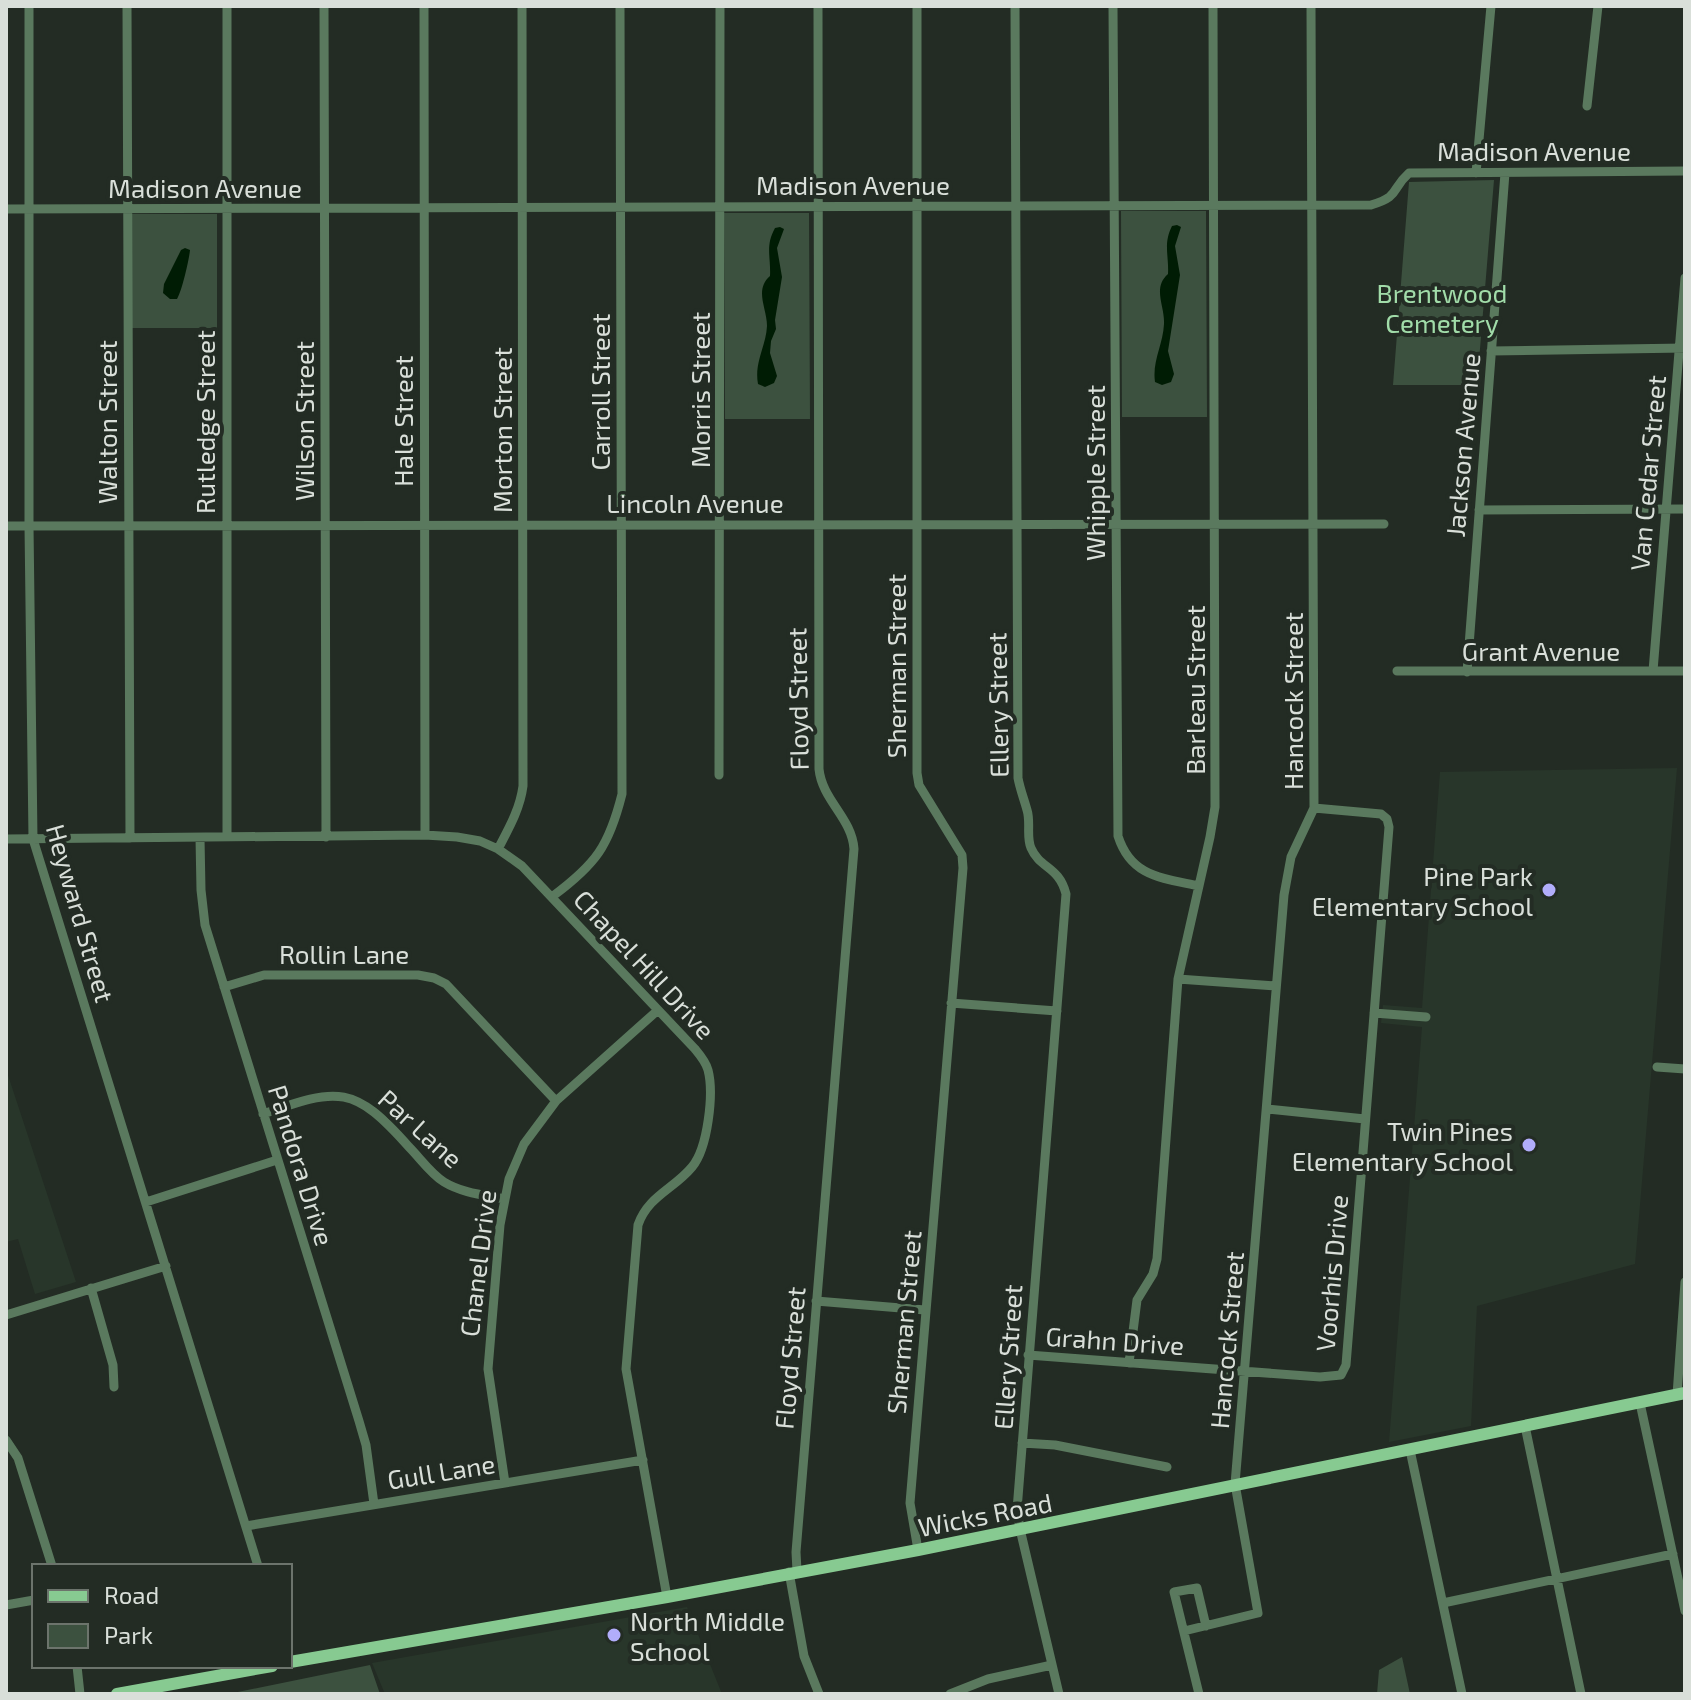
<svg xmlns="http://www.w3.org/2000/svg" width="1691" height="1700" font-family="'Exo 2',sans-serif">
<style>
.built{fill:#28362a}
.green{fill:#3c513f}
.water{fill:#001c04}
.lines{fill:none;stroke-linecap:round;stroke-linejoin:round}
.minor{stroke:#5a795e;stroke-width:9}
.major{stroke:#87ca91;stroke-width:12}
.poi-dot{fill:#b1adfa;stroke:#232c24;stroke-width:3}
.labels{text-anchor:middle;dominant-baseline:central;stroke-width:8;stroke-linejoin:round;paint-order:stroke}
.street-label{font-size:26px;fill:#d9dfd9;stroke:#232c24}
.park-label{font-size:26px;fill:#a1dca9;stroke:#232c24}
.poi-label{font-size:26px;fill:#d9dfd9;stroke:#232c24;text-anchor:end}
</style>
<rect width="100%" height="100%" fill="#232c24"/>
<!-- built -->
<path class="built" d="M1677 768 1635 1264 1477 1306 1471 1426 1389 1442 1422 1027 1381 1023 1383 1005 1422 1008 1440 772Z
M6 1069 76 1282 35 1294 18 1239 6 1242Z
M687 1607 722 1694H385L372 1663Z"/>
<!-- green -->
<path class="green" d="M1494 180 1477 385H1393L1409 182Z
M1121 211H1206L1207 417H1122Z
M724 213H809L810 419H725Z
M132 214H217V328H132Z
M1402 1657 1410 1694H1377L1379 1670Z
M370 1665 380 1694H228Z"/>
<!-- water -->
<path class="water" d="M1177 225 1181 227 1175 246 1180 275 1168 351 1174 374 1171 382 1162 385 1155 382C1152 361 1163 345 1164 324 1165 306 1152 288 1168 274 1169 255 1163 244 1172 226Z
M780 227 784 229 777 248 782 277 775 320 776 329 771 341 770 353 777 376 774 383 765 387 758 384C754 363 766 346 767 326 767 308 754 290 770 276 771 257 765 246 775 228Z
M185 248 190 250C189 260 182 291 177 299H170L163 293 164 284 181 250Z"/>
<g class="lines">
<!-- minor -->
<path class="minor" d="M29 6V526L33 839 258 1566
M127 6 130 838
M227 6V837
M324 6 326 837
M424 6 425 835
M917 6V773L919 785 962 855 963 868 910 1503 918 1550
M1015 6 1018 778C1020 789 1024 799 1027 810 1031 822 1026 837 1031 848 1040 869 1059 866 1066 894L1017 1510 1020 1529 1059 1694
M1113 6 1118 836C1131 877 1162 878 1199 886
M1587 106 1598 6
M1476 173 1491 6
M6 209 1371 205C1401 196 1390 190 1409 173L1685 171
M1491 351 1685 348
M1479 510 1685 509
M6 526 1384 524
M1397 671H1685
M1653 671 1685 278
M1467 672 1505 173
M719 775 720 6
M200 838 201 890 205 925 359 1421 366 1445 374 1504
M6 839 425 835 457 837 480 841 498 849 522 866 695 1049C700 1055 706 1062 708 1070 714 1093 708 1148 692 1167 674 1189 648 1196 638 1225L626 1369 667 1597
M498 849C509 828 520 809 523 786L522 6
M553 896C596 864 609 846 622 794L620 6
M1178 979 1276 986
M224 987 264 975H418L434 978 446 984 556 1101
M951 1003 1057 1011
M1374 1013 1426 1017
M1657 1067 1685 1069
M1267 1109 1365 1119
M263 1114C339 1087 354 1085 409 1147 420 1158 431 1174 444 1182 462 1193 484 1195 504 1199
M146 1202 277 1160
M91 1288 113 1365 114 1387
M816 1301 925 1310
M6 1315 166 1266
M1028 1355 1320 1377 1341 1375 1346 1365 1389 827 1387 819 1381 814 1314 808
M1129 1363 1137 1300 1153 1274 1157 1259 1178 979 1210 837 1215 807 1213 6
M1677 1395 1685 1282
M1640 1403 1685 1611
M1525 1426 1581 1694
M6 1440 18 1458 52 1566
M1022 1443 1055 1445 1167 1467
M1410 1450 1462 1694
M505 1483 488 1369 500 1225 509 1179 524 1144 556 1101 658 1010
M246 1526 643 1460
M797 1571 796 1552 854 849C852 818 822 800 819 769L818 6
M789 1572 804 1656 819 1694
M1443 1603 1673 1554
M6 1605 34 1600
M1184 1631 1258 1613 1235 1484 1284 895 1291 857 1314 808 1311 6
M77 1666 80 1694
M950 1694 988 1679 1052 1665
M1199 1694 1174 1592 1197 1588 1206 1626"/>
<!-- major -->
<path class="major" d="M290 1662 667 1597 918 1550 1685 1393
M117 1694 272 1666"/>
</g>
<!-- markers -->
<g class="poi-dot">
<circle cx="1549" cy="890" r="8"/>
<circle cx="1529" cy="1145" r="8"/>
<circle cx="614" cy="1635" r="8"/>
</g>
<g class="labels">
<!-- street labels -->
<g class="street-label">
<text x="1534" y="150">Madison Avenue</text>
<text x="853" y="184">Madison Avenue</text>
<text x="205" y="187">Madison Avenue</text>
<text transform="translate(699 390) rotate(-90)">Morris Street</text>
<text transform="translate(599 392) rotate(-90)">Carroll Street</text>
<text transform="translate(303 421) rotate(-90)">Wilson Street</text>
<text transform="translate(402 421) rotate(-90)">Hale Street</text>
<text transform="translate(106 422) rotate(-90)">Walton Street</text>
<text transform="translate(204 422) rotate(-90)">Rutledge Street</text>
<text transform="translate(501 430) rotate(-90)">Morton Street</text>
<text transform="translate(1462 445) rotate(-85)">Jackson Avenue</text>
<text transform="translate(1094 473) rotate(-90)">Whipple Street</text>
<text transform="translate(1647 473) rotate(-85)">Van Cedar Street</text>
<text x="695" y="502">Lincoln Avenue</text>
<text x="1541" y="650">Grant Avenue</text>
<text transform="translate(895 666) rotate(-90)">Sherman Street</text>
<text transform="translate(1194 690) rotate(-90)">Barleau Street</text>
<text transform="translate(797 699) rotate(-91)">Floyd Street</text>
<text transform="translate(1292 701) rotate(-90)">Hancock Street</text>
<text transform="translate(997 705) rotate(-91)">Ellery Street</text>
<text transform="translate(81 913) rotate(74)">Heyward Street</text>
<text x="344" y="953">Rollin Lane</text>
<text transform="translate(645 964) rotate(47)">Chapel Hill Drive</text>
<text transform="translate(421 1128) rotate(42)">Par Lane</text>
<text transform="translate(302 1165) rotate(73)">Pandora Drive</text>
<text transform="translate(477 1263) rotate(-83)">Chanel Drive</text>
<text transform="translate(1331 1273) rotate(-85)">Voorhis Drive</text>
<text transform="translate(903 1322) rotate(-85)">Sherman Street</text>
<text transform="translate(1115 1340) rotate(4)">Grahn Drive</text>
<text transform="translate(1226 1340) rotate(-85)">Hancock Street</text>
<text transform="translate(1007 1357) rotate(-86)">Ellery Street</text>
<text transform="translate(789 1358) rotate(-85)">Floyd Street</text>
<text transform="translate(441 1471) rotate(-9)">Gull Lane</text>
<text transform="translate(985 1514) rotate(-11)">Wicks Road</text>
</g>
<!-- park labels -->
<g class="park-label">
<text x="1442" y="292">Brentwood<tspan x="1442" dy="30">Cemetery</tspan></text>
</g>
<!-- poi labels -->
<g class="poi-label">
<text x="1533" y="875">Pine Park<tspan x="1533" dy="30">Elementary School</tspan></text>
<text x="1513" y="1130">Twin Pines<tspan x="1513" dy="30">Elementary School</tspan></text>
<text x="630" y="1620" text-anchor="start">North Middle<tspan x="630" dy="30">School</tspan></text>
</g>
</g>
<!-- border -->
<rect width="1691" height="1700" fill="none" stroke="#d9dfd9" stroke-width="16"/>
<!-- legend -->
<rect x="32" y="1564" width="260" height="104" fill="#232c24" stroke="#6c746c" stroke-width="2"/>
<rect x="48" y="1590" width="40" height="12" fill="#87ca91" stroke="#6c746c" stroke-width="2"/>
<text x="104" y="1604" font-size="24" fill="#d9dfd9">Road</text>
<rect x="48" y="1624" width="40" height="24" fill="#3c513f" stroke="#6c746c" stroke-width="2"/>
<text x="104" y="1644" font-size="24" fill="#d9dfd9">Park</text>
</svg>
